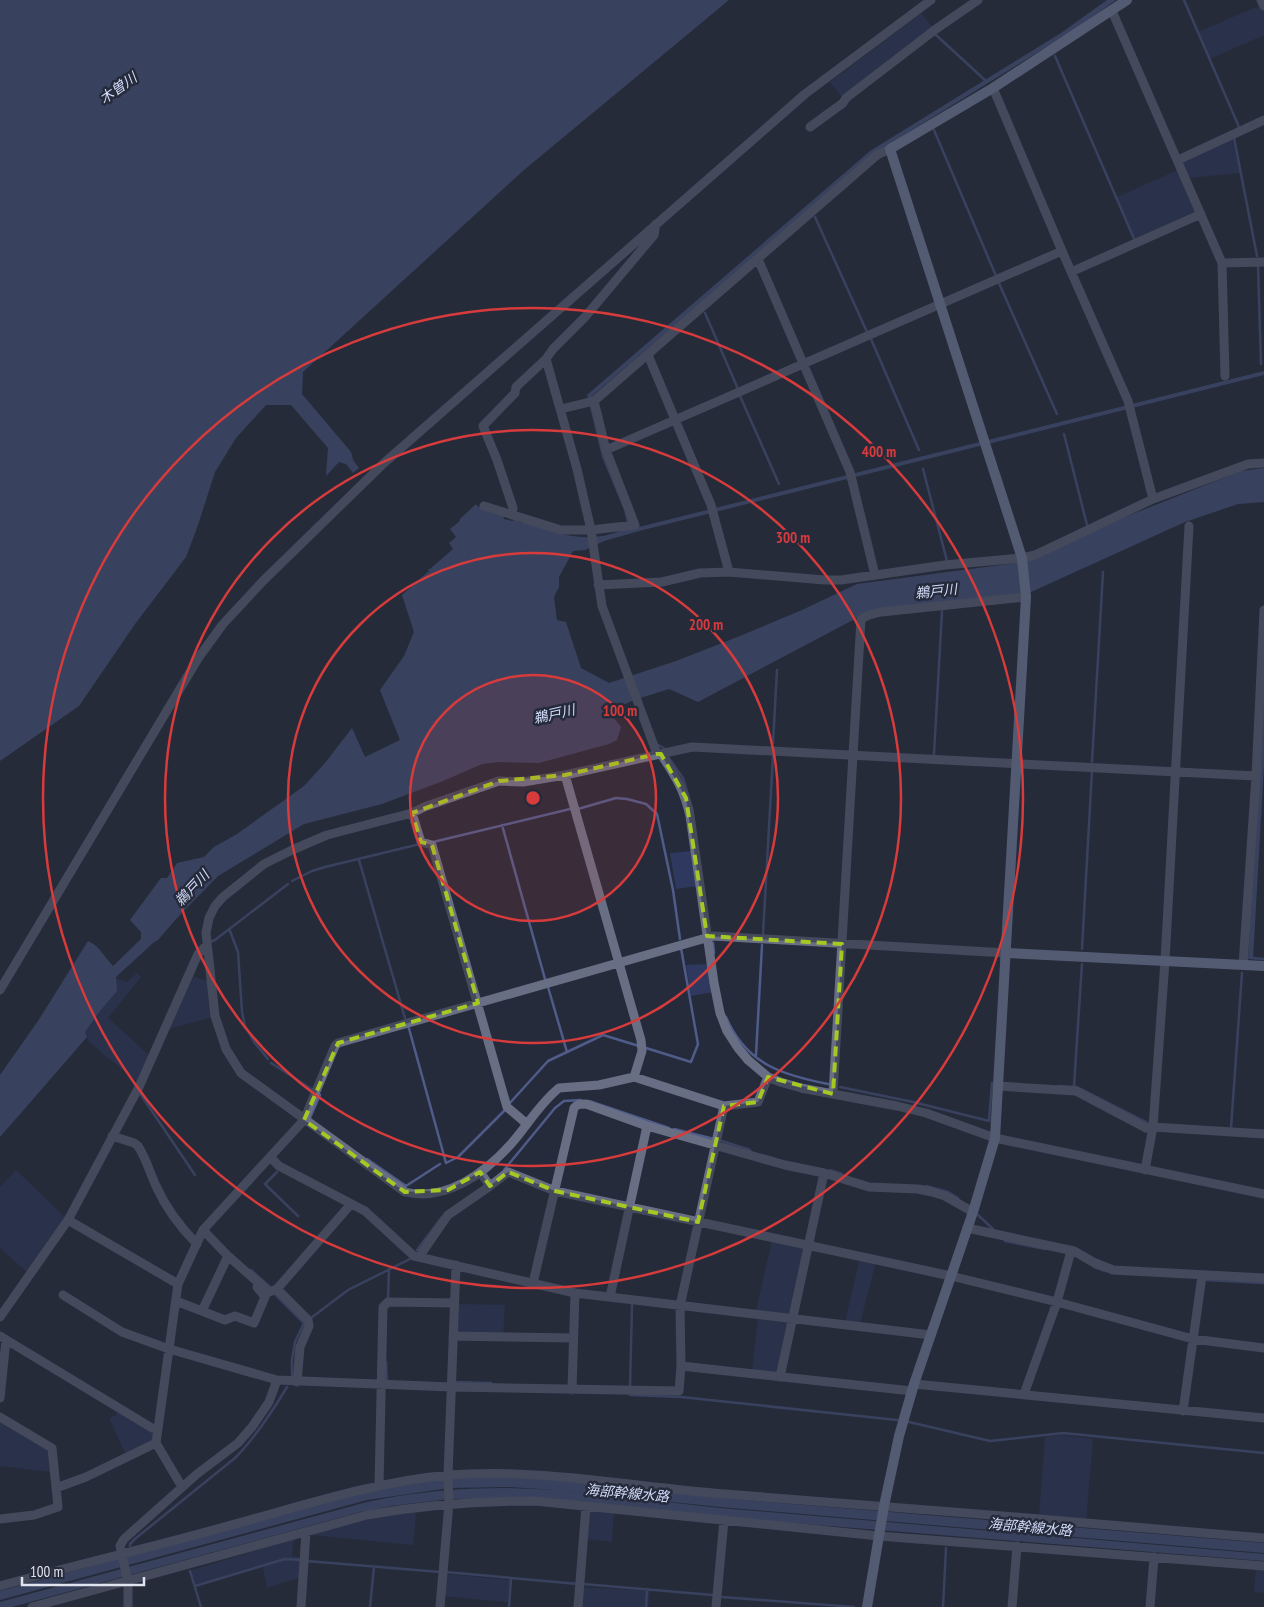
<svg xmlns="http://www.w3.org/2000/svg" width="1264" height="1607" font-family="'PT Sans Narrow','Noto Sans JP',sans-serif">
<style>
.green{fill:#2f385f}
.water{fill:#4f5c8a}
.lines{fill:none;stroke-linecap:round;stroke-linejoin:round}
.stream{stroke:#4f5c8a;stroke-width:2.5}
.street{stroke:#686f84;stroke-width:9}
.secondary{stroke:#8a95b7;stroke-width:10}
.marked{fill:none;stroke:#a5c822;stroke-width:4;stroke-dasharray:10 6;stroke-linejoin:round}
.ring{fill:none;stroke:#d73b3c;stroke-width:2.5}
.labels{text-anchor:middle;dominant-baseline:central;stroke-width:5;stroke-linejoin:round;paint-order:stroke}
.water-label{font-size:14px;font-style:italic;fill:#d2dcfa;stroke:#262b3b}
.centre{fill:#d73b3c;stroke:#262b3b;stroke-width:2.5}
.ring-label{font-size:15px;text-anchor:middle;font-weight:bold;fill:#d73b3c;stroke:#262b3b;stroke-width:5;stroke-linejoin:round;paint-order:stroke}
</style>
<rect width="100%" height="100%" fill="#262b3b"/>
<!-- green -->
<path class="green" d="M1261 5 1264 10V35L1210 59 1198 32Z
M921 13 934 29 843 99 830 82Z
M1232 137 1240 173 1188 178 1182 161Z
M1180 169 1197 211 1134 239 1115 198Z
M693 851 697 886 676 889 670 853Z
M708 964 713 992 691 996 686 965Z
M137 973 141 977 108 1018 151 1057 139 1083 89 1042 85 1032 100 1011 115 978 127 982Z
M192 976 208 981 213 1017 169 1029Z
M16 1170 66 1218 28 1273 0 1248V1187Z
M772 1240 804 1246 792 1312 788 1315 756 1311Z
M860 1258 876 1261 860 1324 845 1322Z
M456 1304 505 1305 503 1335H458L455 1331Z
M758 1318 787 1321 789 1324 779 1371 775 1373 752 1370Z
M118 1411 152 1431 154 1436 153 1442 126 1455 109 1418 115 1416Z
M0 1422 48 1448 51 1472 0 1466Z
M1064 1435 1093 1439 1086 1520 1039 1516 1045 1437Z
M588 1511 614 1513 612 1542 586 1539Z
M415 1512 416 1514 413 1545 311 1535C345 1523 379 1517 415 1512Z
M294 1539 292 1556 305 1558 302 1575 298 1578 267 1588 263 1567 195 1587 189 1571Z
M1256 1568 1264 1569V1593L1254 1592Z
M444 1574 510 1580 508 1602 442 1596Z
M582 1587 650 1591 648 1607H580Z"/>
<!-- water -->
<path class="water" d="M0 0H729L524 170 303 372 302 394 351 452 353 460 359 468 353 473 346 464 339 462 326 476 328 448 291 405H266L236 438 215 472 198 525 186 557 135 624 79 706 0 761Z
M1107 0H1116L1074 30 878 151 592 396 593 405 635 528 1264 371V375L643 530 604 541 585 550 573 551 559 577V587L554 597 557 620 566 622 581 668 609 683 676 661 740 636 802 610 857 584 1016 563 1036 558 1110 523 1241 471 1264 468V502L1238 504 1185 522 1031 592 1020 595 868 612 698 702 669 689 634 700 612 710 614 718 621 727 617 740 609 744 539 763 499 762 482 764 443 781 382 804 304 824 218 876 176 919 158 940 153 943 116 977 117 991 100 1011 85 1032 87 1037 0 1137V1075L38 1021 88 941C99 945 105 958 113 966L141 939V932L130 920 161 878H167L177 863 204 857 214 847 237 834 304 786 325 763 352 728 365 757 400 740 380 690 404 656 414 632 402 595 429 571 428 569H430L453 549 449 543 456 537 450 529 460 521 459 520 476 504 477 506 503 515 504 519 513 521 514 519 521 523 522 520C548 530 573 541 602 536 610 535 619 531 628 529L624 510 602 457 587 395 870 151 1061 33Z
M1264 688V765L1253 959H1248Z
M478 1477 560 1480 721 1498 1264 1543V1553L720 1507 559 1490 506 1487 449 1488 367 1500 0 1600V1591L363 1492 428 1480Z
M506 1488 559 1490 720 1508 1264 1554V1561L718 1517 533 1498 449 1499 391 1506 360 1512 12 1607H0V1602L367 1502C414 1492 458 1488 506 1488Z"/>
<g class="lines">
<!-- stream -->
<path class="stream" d="M1184 0 1239 127
M936 35 986 81
M1055 56 1135 241
M934 130 996 276
M1234 138 1257 256
M815 217 867 332
M1258 265 1261 364
M998 281 1057 414
M705 313 738 389
M871 339 919 450
M740 396 779 484
M1064 434 1087 525
M923 469 947 561
M773 743 777 670
M658 745 664 748
M934 754 942 611
M669 758 683 778 693 811
M1092 762 1103 572
M578 809 616 798 627 799 646 804 657 814 673 890 680 939
M502 825 545 979
M433 842 570 809
M359 860 405 1018
M292 881 312 871 325 867 420 844
M228 930 230 931 238 952 242 1012 245 1026 254 1042 268 1059
M763 934 773 756
M209 942 215 940 288 884
M713 943 714 953
M1082 949 1092 771
M1251 958 1264 959
M548 987 567 1052
M726 1017C746 1064 782 1075 828 1084
M408 1025 446 1163 458 1157 505 1110
M646 1048 691 1062 698 1044 681 948
M756 1055 762 945
M271 1063 313 1090
M1058 1086 1077 1087 1150 1124
M1074 1086 1082 964
M840 1087 913 1102 989 1121 992 1083
M139 1092 195 1175
M589 1101 669 1128
M509 1104 548 1061 603 1035 639 1046
M310 1121 309 1120 320 1095H318
M1231 1128 1242 973
M674 1129 714 1139
M722 1141 750 1150
M367 1159 406 1186 440 1164
M504 1170 555 1108 564 1101 581 1100
M830 1170 842 1174
M277 1172 265 1184 298 1216
M926 1186 948 1192 958 1198
M978 1215 993 1229
M1005 1241 1045 1249
M417 1250 442 1217
M1094 1267 1105 1271
M251 1270 270 1287
M1206 1280 1264 1283
M276 1295 304 1323 295 1342 292 1360V1376
M388 1299 389 1269
M311 1318 348 1290 412 1258
M386 1362 387 1381
M454 1382 491 1383
M629 1387H630L632 1305
M630 1395 681 1397 897 1420
M909 1422 990 1441 1063 1433 1264 1453
M130 1546V1544L136 1538 235 1458C256 1437 272 1412 287 1387
M307 1561 440 1572
M190 1571 201 1607
M445 1572 578 1584
M583 1584 713 1595
M195 1586 285 1559 302 1560
M722 1597 854 1607
M370 1607 374 1567
M509 1607 511 1579
M646 1607 647 1589
M943 1607 946 1548"/>
<!-- street -->
<path class="street" d="M1261 0 1264 6
M1112 11 1222 263 1225 376
M993 88 1062 251 1128 401 1153 499
M810 127 843 103 846 98 936 29 978 0
M1178 160 1264 120
M758 259 850 472 875 575
M1222 263 1264 262
M1071 272 1201 214
M648 355 711 505 729 572
M546 359 577 469 591 530 602 606 657 754
M561 409 594 401 877 155 890 149
M606 450 1062 251
M484 506 561 530H591L635 525 606 450 594 401
M512 515 513 508 497 460 483 426 515 393 516 387 546 359 553 349 585 317 654 235 656 224
M598 585 662 582 700 573 729 572 825 580H841L945 565 1022 558 1035 555 1153 499 1248 464 1264 463
M661 754C675 776 684 789 690 816L714 983 720 1013 727 1031 738 1048 748 1060 768 1077 780 1082 801 1088 897 1106 926 1113 995 1138 1264 1194
M565 775 641 1040 642 1051 634 1077
M412 813 421 842 432 845 507 1107 527 1124
M1243 965 1256 776 1264 610
M0 990 199 657 223 624 263 581 384 463 805 94 931 0
M768 1077 758 1102 724 1106 634 1077 599 1085 559 1088C540 1103 527 1126 511 1144 485 1173 446 1202 405 1192L241 1073 226 1049 215 1016 206 933 209 918 215 906 223 897 264 864 292 850 327 835 412 813 424 807 499 781 523 782 565 775 692 747 1256 776
M998 1086 1076 1091 1146 1128H1153
M833 1094 861 619 869 615 881 612 1026 597
M1153 1127 1264 1134
M112 1136 134 1143 138 1146C146 1158 150 1173 156 1186 166 1208 180 1227 197 1244
M270 1157 279 1166 365 1211 414 1256 575 1293 931 1335
M1145 1170 1153 1127 1165 961 1189 526
M480 1172 490 1186 508 1172 555 1191 951 1276 1057 1302 1193 1339 1264 1348
M68 1220 178 1284
M967 1228 1074 1251 1093 1262 1113 1270 1264 1278
M203 1230 228 1256 269 1292 277 1289 308 1320 309 1326 300 1347 297 1382
M419 1257 448 1215 490 1186
M533 1283 574 1108C577 1104 580 1104 586 1104L647 1126 785 1165 824 1173 869 1187 918 1189 932 1192 945 1196 973 1212
M277 1289 351 1204
M63 1295 122 1332 169 1349 277 1380
M610 1297 647 1126
M176 1301 225 1320 235 1316 254 1323 265 1297 257 1287
M202 1311 228 1256
M0 1317 68 1220 139 1087 198 954 206 946
M0 1336 152 1428 158 1429
M453 1336 573 1338
M681 1366 912 1391
M780 1377 824 1173
M914 1384 1264 1418
M572 1390 575 1293
M1024 1394 1057 1302 1071 1251
M0 1398 6 1340
M1183 1411 1202 1276
M0 1417 52 1448 58 1507 34 1515 0 1519
M379 1485 383 1307 388 1302 454 1303
M182 1487 156 1443 178 1284 203 1230 304 1120 335 1046 338 1043 713 936 1006 953
M56 1488 86 1477 156 1443
M0 1586C74 1565 150 1548 224 1527 299 1507 372 1482 449 1475 542 1468 633 1487 725 1494 905 1508 1084 1522 1264 1538
M32 1607 367 1515C423 1505 478 1501 535 1501L879 1536 1264 1566
M128 1607V1582L120 1546 124 1539 197 1474 238 1443 252 1427 269 1402 277 1380 451 1387 679 1391 681 1366 680 1306 724 1106
M301 1607 306 1532
M440 1607 449 1503 448 1475 456 1265
M578 1607 586 1506
M716 1607 724 1520
M1012 1607 1017 1546
M1150 1607 1154 1557"/>
<!-- secondary -->
<path class="secondary" d="M1006 953 1264 966
M867 1607 884 1506 899 1436 914 1384 973 1212 995 1138 1026 597 1022 558 890 149 993 88 1127 0"/>
</g>
<!-- marked area -->
<path d="M0 0H1264V1607H0ZM657 754H661L686 798 707 936 842 944 833 1094 768 1077 758 1102 724 1106 698 1222 555 1191 508 1172 490 1186 480 1172 448 1190 405 1192 304 1120 338 1043 478 1003 432 845 421 842 412 813 499 781 565 775Z" fill="#262b3b" fill-opacity=".55" fill-rule="evenodd"/>
<path class="marked" d="M657 754H661L686 798 707 936 842 944 833 1094 768 1077 758 1102 724 1106 698 1222 555 1191 508 1172 490 1186 480 1172 448 1190 405 1192 304 1120 338 1043 478 1003 432 845 421 842 412 813 499 781 565 775Z"/>
<!-- distance rings -->
<circle cx="533" cy="798" r="123" fill="#d73b3c" fill-opacity=".12"/>
<g class="ring">
<circle cx="533" cy="798" r="123"/>
<circle cx="533" cy="798" r="245"/>
<circle cx="533" cy="798" r="368"/>
<circle cx="533" cy="798" r="490"/>
</g>
<g class="labels">
<!-- water labels -->
<g class="water-label">
<text transform="translate(118 88) rotate(-35)">木曽川</text>
<text transform="translate(936 591) rotate(-6)">鵜戸川</text>
<text transform="translate(554 714) rotate(-13)">鵜戸川</text>
<text transform="translate(192 888) rotate(-47)">鵜戸川</text>
<text transform="translate(627 1493) rotate(5)">海部幹線水路</text>
<text transform="translate(1030 1527) rotate(5)">海部幹線水路</text>
</g>
</g>
<circle cx="533" cy="798" r="8" class="centre"/>
<g class="ring-label">
<text x="879" y="457">400 m</text>
<text x="793" y="543">300 m</text>
<text x="706" y="630">200 m</text>
<text x="620" y="716">100 m</text>
</g>
<!-- scale -->
<path d="M22 1577v8h122v-8" fill="none" stroke="#e0e4ef" stroke-width="2.5"/>
<text x="30" y="1577" font-size="15" fill="#e0e4ef" stroke="#262b3b" stroke-width="4" paint-order="stroke">100 m</text>
</svg>
